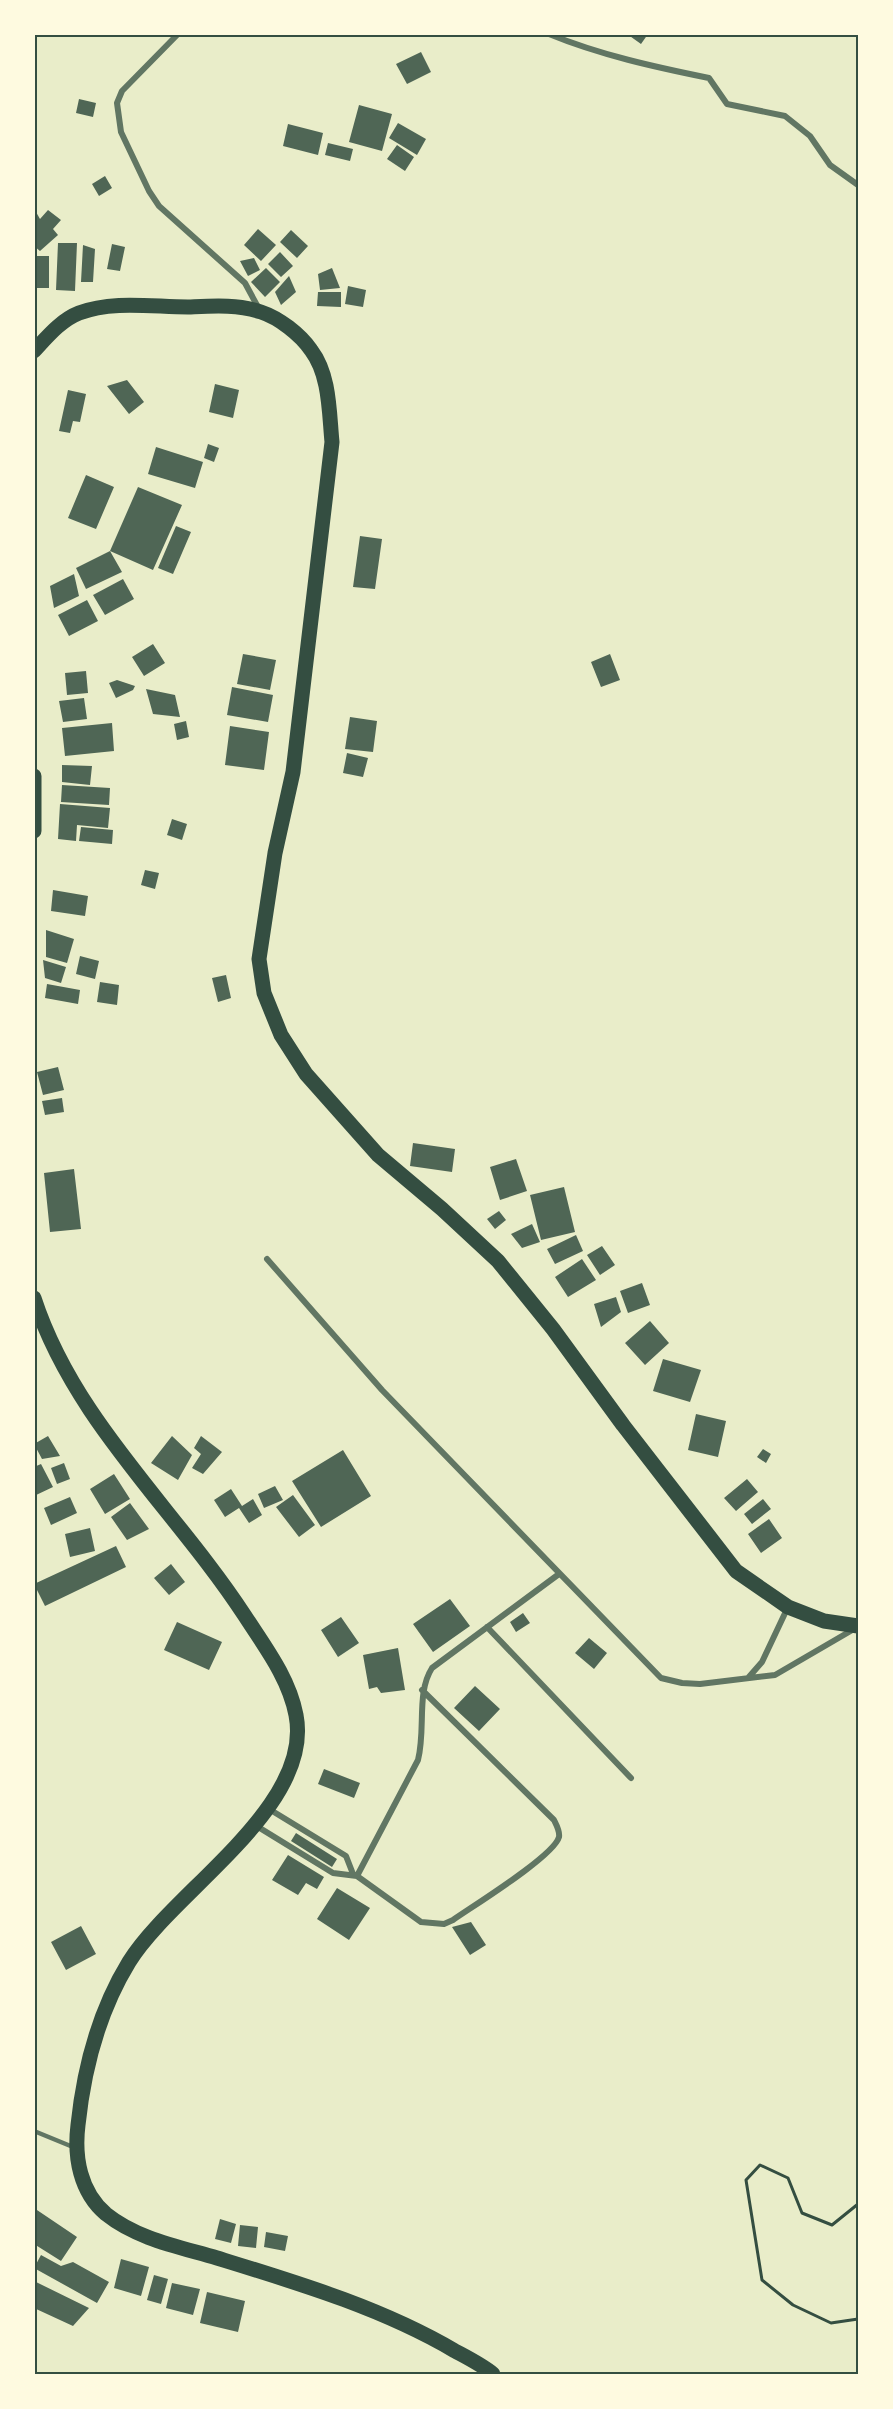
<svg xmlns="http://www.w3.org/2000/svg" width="893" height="2409" font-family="'IBM Plex Serif',serif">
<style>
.building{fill:#4f6655}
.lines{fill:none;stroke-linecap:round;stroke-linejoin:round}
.path{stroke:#344e41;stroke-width:3}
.service{stroke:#617663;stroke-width:4.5}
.minor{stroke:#617663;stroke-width:6}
.primary{stroke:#344e41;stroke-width:15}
.neatline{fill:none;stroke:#344e41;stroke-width:2}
</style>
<rect width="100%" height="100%" fill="#e9edc9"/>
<!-- building -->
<path class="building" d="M627 34H648L641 44Z
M421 52 431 72 407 84 396 64Z
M79 99 96 103 93 117 76 113Z
M359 105 392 114 382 151 349 142Z
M398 123 426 139 417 155 389 138Z
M288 124 323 133 318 155 283 146Z
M328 143 353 149 350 161 325 155Z
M397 145 414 157 405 171 387 159Z
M105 176 112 188 99 196 92 184Z
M48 210 61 220 53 229 58 235 40 251 34 246V214L36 212 40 219Z
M258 229 276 245 261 261 244 245Z
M291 230 308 246 297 258 280 242Z
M58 243H77L75 291 56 290Z
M112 244 125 247 120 271 107 269Z
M83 245 95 249 93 282H81Z
M280 252 293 266 281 277 268 264Z
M34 256H49V288H34Z
M254 258 260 270 248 276 240 261Z
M266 268 280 282 265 297 251 282Z
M332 268 340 288 320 290 318 274Z
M289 276 296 292 281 305 275 292Z
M348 286 366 290 363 307 345 304Z
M318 292H341V307L317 306Z
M127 380 144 402 129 414 107 386Z
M215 384 239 390 233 418 209 412Z
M68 390 86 394 80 422 73 421 70 433 59 431Z
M208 444 219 448 214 462 204 458Z
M156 447 203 462 195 488 148 474Z
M86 475 114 487 96 529 68 518Z
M138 487 182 505 153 570 110 551Z
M176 526 191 532 173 574 158 568Z
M360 536 382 539 375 589 353 587Z
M110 551 122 572 86 589 76 568Z
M74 574 79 596 54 608 50 586Z
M123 579 134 599 105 615 93 595Z
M87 600 98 621 69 636 58 615Z
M153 644 165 663 144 676 132 657Z
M243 654 276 660 270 690 237 684Z
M610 654 620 680 601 687 591 662Z
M86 671 88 693 67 695 65 673Z
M117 680 135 686 133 690 116 698 109 683Z
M232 687 273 695 268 722 227 715Z
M146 689 175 695 180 717 153 714Z
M84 698 87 719 63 722 59 701Z
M350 717 377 721 373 752 345 749Z
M186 721 189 737 177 740 174 724Z
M112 723 114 751 65 756 62 728Z
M230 726 269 732 264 770 225 765Z
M347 753 368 758 363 777 343 773Z
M62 765 92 766 90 785 62 782Z
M62 785 110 788 109 805 61 802Z
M60 804 110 808 108 828 77 825 76 841 58 839Z
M172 819 187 824 182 840 167 835Z
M81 827 113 830 112 844 79 841Z
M145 870 159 873 155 889 141 885Z
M53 890 88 896 85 916 51 911Z
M46 930 74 939 67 963 46 957Z
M80 956 99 961 95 979 76 974Z
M43 960 66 967 61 983 45 978Z
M226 975 231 998 218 1002 212 978Z
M100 982 119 985 117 1005 97 1002Z
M47 984 80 990 78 1004 45 998Z
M58 1067 64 1090 43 1095 37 1072Z
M62 1098 64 1112 45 1115 42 1101Z
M413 1143 455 1149 452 1172 410 1166Z
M516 1159 527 1191 500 1200 490 1167Z
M74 1169 81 1229 50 1232 44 1173Z
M564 1187 575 1232 541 1240 530 1195Z
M499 1211 506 1220 495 1229 487 1219Z
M532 1224 540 1242 522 1248 511 1234Z
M576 1235 583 1251 555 1264 547 1249Z
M602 1246 615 1265 600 1275 587 1255Z
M582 1259 596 1280 568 1297 555 1277Z
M642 1283 650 1305 628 1313 620 1291Z
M616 1297 621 1312 601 1327 594 1304Z
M650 1321 669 1343 645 1365 625 1343Z
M663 1359 701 1370 690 1402 653 1391Z
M696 1414 726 1421 718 1457 688 1450Z
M48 1436 60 1456 42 1459 34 1444Z
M172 1436 192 1455 178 1480 151 1463Z
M201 1436 222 1452 203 1474 192 1468 201 1454 194 1448Z
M763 1449 771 1454 766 1463 757 1457Z
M343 1450 371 1496 321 1527 292 1481Z
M64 1463 70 1479 57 1484 51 1468Z
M41 1464 53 1487 34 1496V1467Z
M114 1474 130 1499 105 1514 90 1489Z
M747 1479 758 1492 736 1511 724 1498Z
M275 1486 283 1500 264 1508 258 1494Z
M231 1489 242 1506 253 1499 262 1515 249 1523 239 1508 225 1517 214 1500Z
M293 1495 315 1525 299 1537 276 1507Z
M70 1497 77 1513 51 1525 44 1508Z
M763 1499 771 1509 752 1524 744 1514Z
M130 1503 149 1529 127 1540 111 1517Z
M769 1519 782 1538 761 1553 748 1534Z
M90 1528 95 1551 70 1557 65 1534Z
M116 1546 126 1567 45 1606 34 1584Z
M171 1564 185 1582 169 1595 154 1578Z
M450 1599 470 1626 433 1652 413 1624Z
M523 1613 530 1623 516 1632 510 1622Z
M341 1617 359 1643 338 1657 321 1630Z
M177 1622 222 1642 209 1670 164 1650Z
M589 1638 607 1653 594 1669 575 1653Z
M398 1648 405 1690 381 1693 377 1687 369 1689 363 1655Z
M475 1686 500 1709 479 1731 454 1708Z
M324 1769 360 1783 354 1798 318 1784Z
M296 1833 337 1859 332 1867 291 1841Z
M288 1855 324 1877 317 1889 306 1883 298 1895 272 1880Z
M337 1888 370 1908 349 1940 317 1919Z
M471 1922 486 1945 470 1955 452 1927Z
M81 1926 96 1954 66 1970 51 1942Z
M34 2208 77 2237 61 2261 34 2244Z
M220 2219 236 2224 231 2243 215 2239Z
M240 2225 258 2227 256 2248 238 2246Z
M266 2232 288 2236 285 2251 264 2247Z
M41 2255 61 2266 73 2262 109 2282 97 2303 34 2268Z
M121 2259 149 2267 141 2296 114 2288Z
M154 2275 168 2279 161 2304 147 2300Z
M34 2281 89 2308 73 2326 34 2308Z
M172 2283 200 2289 193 2315 166 2308Z
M207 2292 245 2301 238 2332 200 2323Z"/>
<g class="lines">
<!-- path -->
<path class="path" d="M858 2204 832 2225 802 2213 788 2178 760 2165 746 2180 762 2280 793 2305 831 2323 858 2319"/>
<!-- service -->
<path class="service" d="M34 2131 73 2147"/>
<!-- minor -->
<path class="minor" d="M178 34 122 91 117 103 121 132 149 191 159 206 245 283 259 309
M549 34C600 55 655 67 709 78L727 104 785 116 810 136 830 165 858 185
M267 1259 382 1390 661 1678 682 1683 700 1684 775 1675 854 1629
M487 1627 631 1778
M748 1678 762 1662 787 1609
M269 1809 346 1856 353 1874
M255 1825 333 1873 357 1876 421 1922 444 1924 453 1920C473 1906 554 1856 559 1837 560 1831 557 1826 554 1820L422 1690
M357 1876 418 1760C426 1729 416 1693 432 1668L559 1574"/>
<!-- primary -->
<path class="primary" d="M34 351C47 337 61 320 79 313 113 300 153 307 188 307 212 306 237 304 261 312 279 318 300 334 311 350 330 375 329 412 332 442L293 772 275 853 259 959 264 993 281 1035 306 1074 378 1155 442 1209 498 1261 553 1329 623 1425 736 1571 788 1607 824 1621 858 1626
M34 776V831
M34 1298C74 1421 176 1510 245 1616 265 1647 289 1678 296 1715 314 1807 173 1891 129 1962 99 2011 84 2068 78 2125 74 2157 80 2192 106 2214 137 2239 180 2247 217 2258 298 2283 382 2308 455 2351 468 2358 482 2365 493 2374"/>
</g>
<!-- border -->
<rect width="893" height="2409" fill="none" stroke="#fefae0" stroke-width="72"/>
<rect x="36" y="36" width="821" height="2337" class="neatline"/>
</svg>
